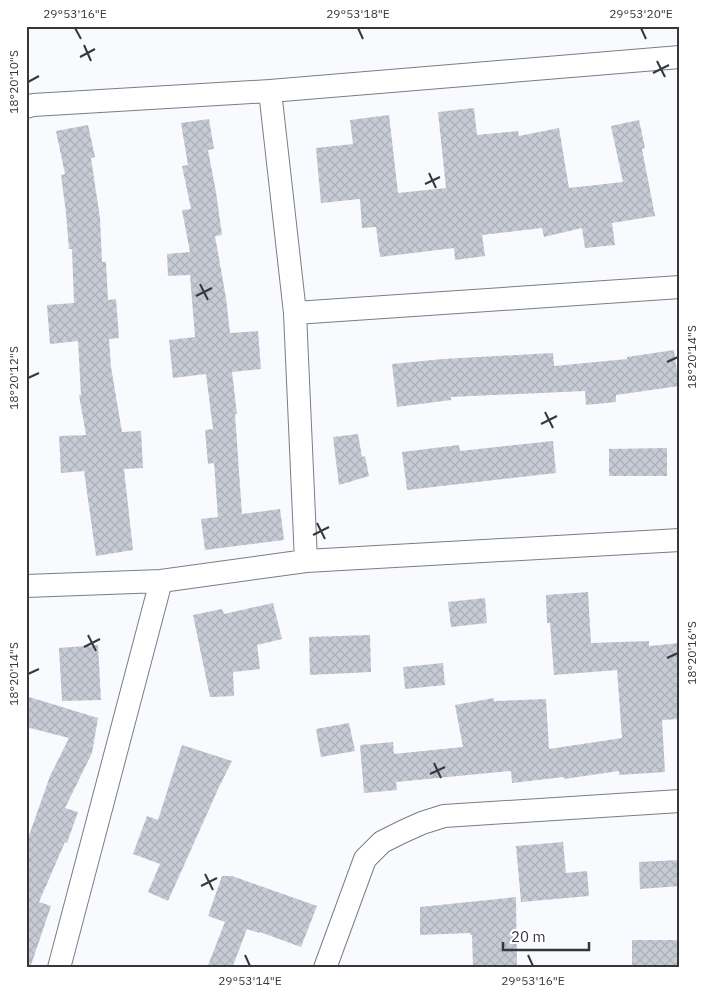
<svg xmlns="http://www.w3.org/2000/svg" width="706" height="994" font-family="'IBM Plex Sans',sans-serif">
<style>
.building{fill:url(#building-cross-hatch)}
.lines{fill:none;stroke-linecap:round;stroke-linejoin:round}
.minor-casing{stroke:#787d86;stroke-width:24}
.minor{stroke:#fff;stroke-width:22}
.ticks{fill:none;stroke:#35373b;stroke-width:2}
.neatline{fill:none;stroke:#35373b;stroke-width:2}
.ticks-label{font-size:12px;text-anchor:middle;fill:#35373b}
</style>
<defs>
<pattern id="building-cross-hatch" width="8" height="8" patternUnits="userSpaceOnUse" patternTransform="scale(1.25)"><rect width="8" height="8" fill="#c6cbd5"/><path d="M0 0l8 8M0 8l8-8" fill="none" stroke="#abafb8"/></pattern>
</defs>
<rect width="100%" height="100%" fill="#f8fafe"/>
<!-- building -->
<path class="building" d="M474 108 477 135 518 131 519 136 559 128 569 188 623 182 611 126 639 120 645 148 642 149 655 216 612 223 615 245 585 248 582 228 544 237 542 228 482 235 485 256 455 260 454 248 380 257 376 227 362 228 360 199 321 203 316 148 353 144 350 120 389 115 398 193 446 188 438 112Z
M209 119 214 149 208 150 216 192 222 235 215 236 226 298 230 333 258 331 261 369 232 372 237 414H235L242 514 280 509 284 540 205 550 201 519 218 517 214 463 208 464 205 430 213 429 206 374 173 378 169 340 195 337 190 275 168 276 167 254 190 252 182 210 191 209 182 166 188 165 181 123Z
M88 125 95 157 91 158 100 218 102 262H106L108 300 116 299 119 338 109 339 111 367 122 432 141 431 143 468 124 469 133 550 96 556 84 471 61 473 59 436 86 435 79 395H81L78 341 50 344 47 305 74 303 72 249H69L66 213 61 175 65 174 56 131Z
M674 350 679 386 616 395V402L586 405 585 391 451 397V400L397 407 392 364 443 359 553 353 554 366 627 359V357Z
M358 434 362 457 365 456 369 476 339 485 333 437Z
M553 441 556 473 407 490 402 452 459 445 460 451Z
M667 448V476H609V449Z
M588 592 591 643 649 641V646L680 643V719L662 720 665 772 619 775V771L564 779V777L512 783 511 771 396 782 397 790 364 793 360 745 393 742 394 754 463 747 455 705 494 698V701L546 699 549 749 622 738 617 670 554 675 550 623H547L546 595Z
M485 598 487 623 451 627 448 602Z
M273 603 282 639 257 645 260 669 233 672 234 696 210 697 193 615 222 609 224 614Z
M370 635 371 672 310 675 309 637Z
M98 645 101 700 62 701 59 648Z
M443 663 445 685 405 689 403 667Z
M26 696 98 718 92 753 65 808 78 812 67 843 65 842 39 902 51 906 30 968 26 967V844L50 776 69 738 26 727Z
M349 723 355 751 321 757 316 729Z
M182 745 232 761 219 787 168 901 148 892 160 864 133 854 147 816 158 820Z
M563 842 566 873 587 871 589 896 521 902 516 846Z
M680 860V886L640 889 639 862Z
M222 876H232L317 906 301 947 260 932 259 933 247 929 232 968H207L225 922 208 916Z
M516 897 517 965 473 966 472 935H470V933L420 935V907Z
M632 940H678V967H632Z"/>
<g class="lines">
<!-- minor casing -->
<g class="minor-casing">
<path id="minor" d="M26 107 33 105 270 91
M295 313 680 287
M306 561 295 313 270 91 680 57
M26 586 161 581 306 561 680 540
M59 968 161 581
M325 968 365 859 382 842 402 832 422 823 444 816 680 801"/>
</g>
<!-- minor -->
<use href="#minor" class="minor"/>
</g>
<!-- ticks -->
<path class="ticks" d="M75 28 81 39M358 28 363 39M641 28 646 39M84 45 91 61M80 57 95 49M657 61 665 77M653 73 669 65M28 82 39 76M429 173 436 188M425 184 440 177M200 284 208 300M196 296 212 288M667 362 678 357M28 378 39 373M545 412 553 428M541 424 557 416M317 523 325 539M313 535 329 527M88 635 96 651M84 647 100 639M667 658 678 653M28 674 39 669M434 763 441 778M430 774 445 767M205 874 213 890M201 886 217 878M245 955 250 966M528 955 533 966"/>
<!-- border -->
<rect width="706" height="994" fill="none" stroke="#ffffff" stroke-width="55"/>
<!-- scale -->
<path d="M503 942v8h86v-8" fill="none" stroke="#35373b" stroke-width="2.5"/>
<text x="511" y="942" font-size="15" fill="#35373b" stroke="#ffffff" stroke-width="4" paint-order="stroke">20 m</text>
<rect x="28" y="28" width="650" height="938" class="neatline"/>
<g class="ticks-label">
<text x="75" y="18">29°53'16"E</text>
<text x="358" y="18">29°53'18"E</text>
<text x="641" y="18">29°53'20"E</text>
<text transform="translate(14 82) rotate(-90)" y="4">18°20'10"S</text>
<text transform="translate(692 357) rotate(-90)" y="4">18°20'14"S</text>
<text transform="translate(14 378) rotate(-90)" y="4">18°20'12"S</text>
<text transform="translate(692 653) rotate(-90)" y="4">18°20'16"S</text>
<text transform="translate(14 674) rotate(-90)" y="4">18°20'14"S</text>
<text x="250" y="985">29°53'14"E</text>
<text x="533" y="985">29°53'16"E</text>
</g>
</svg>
